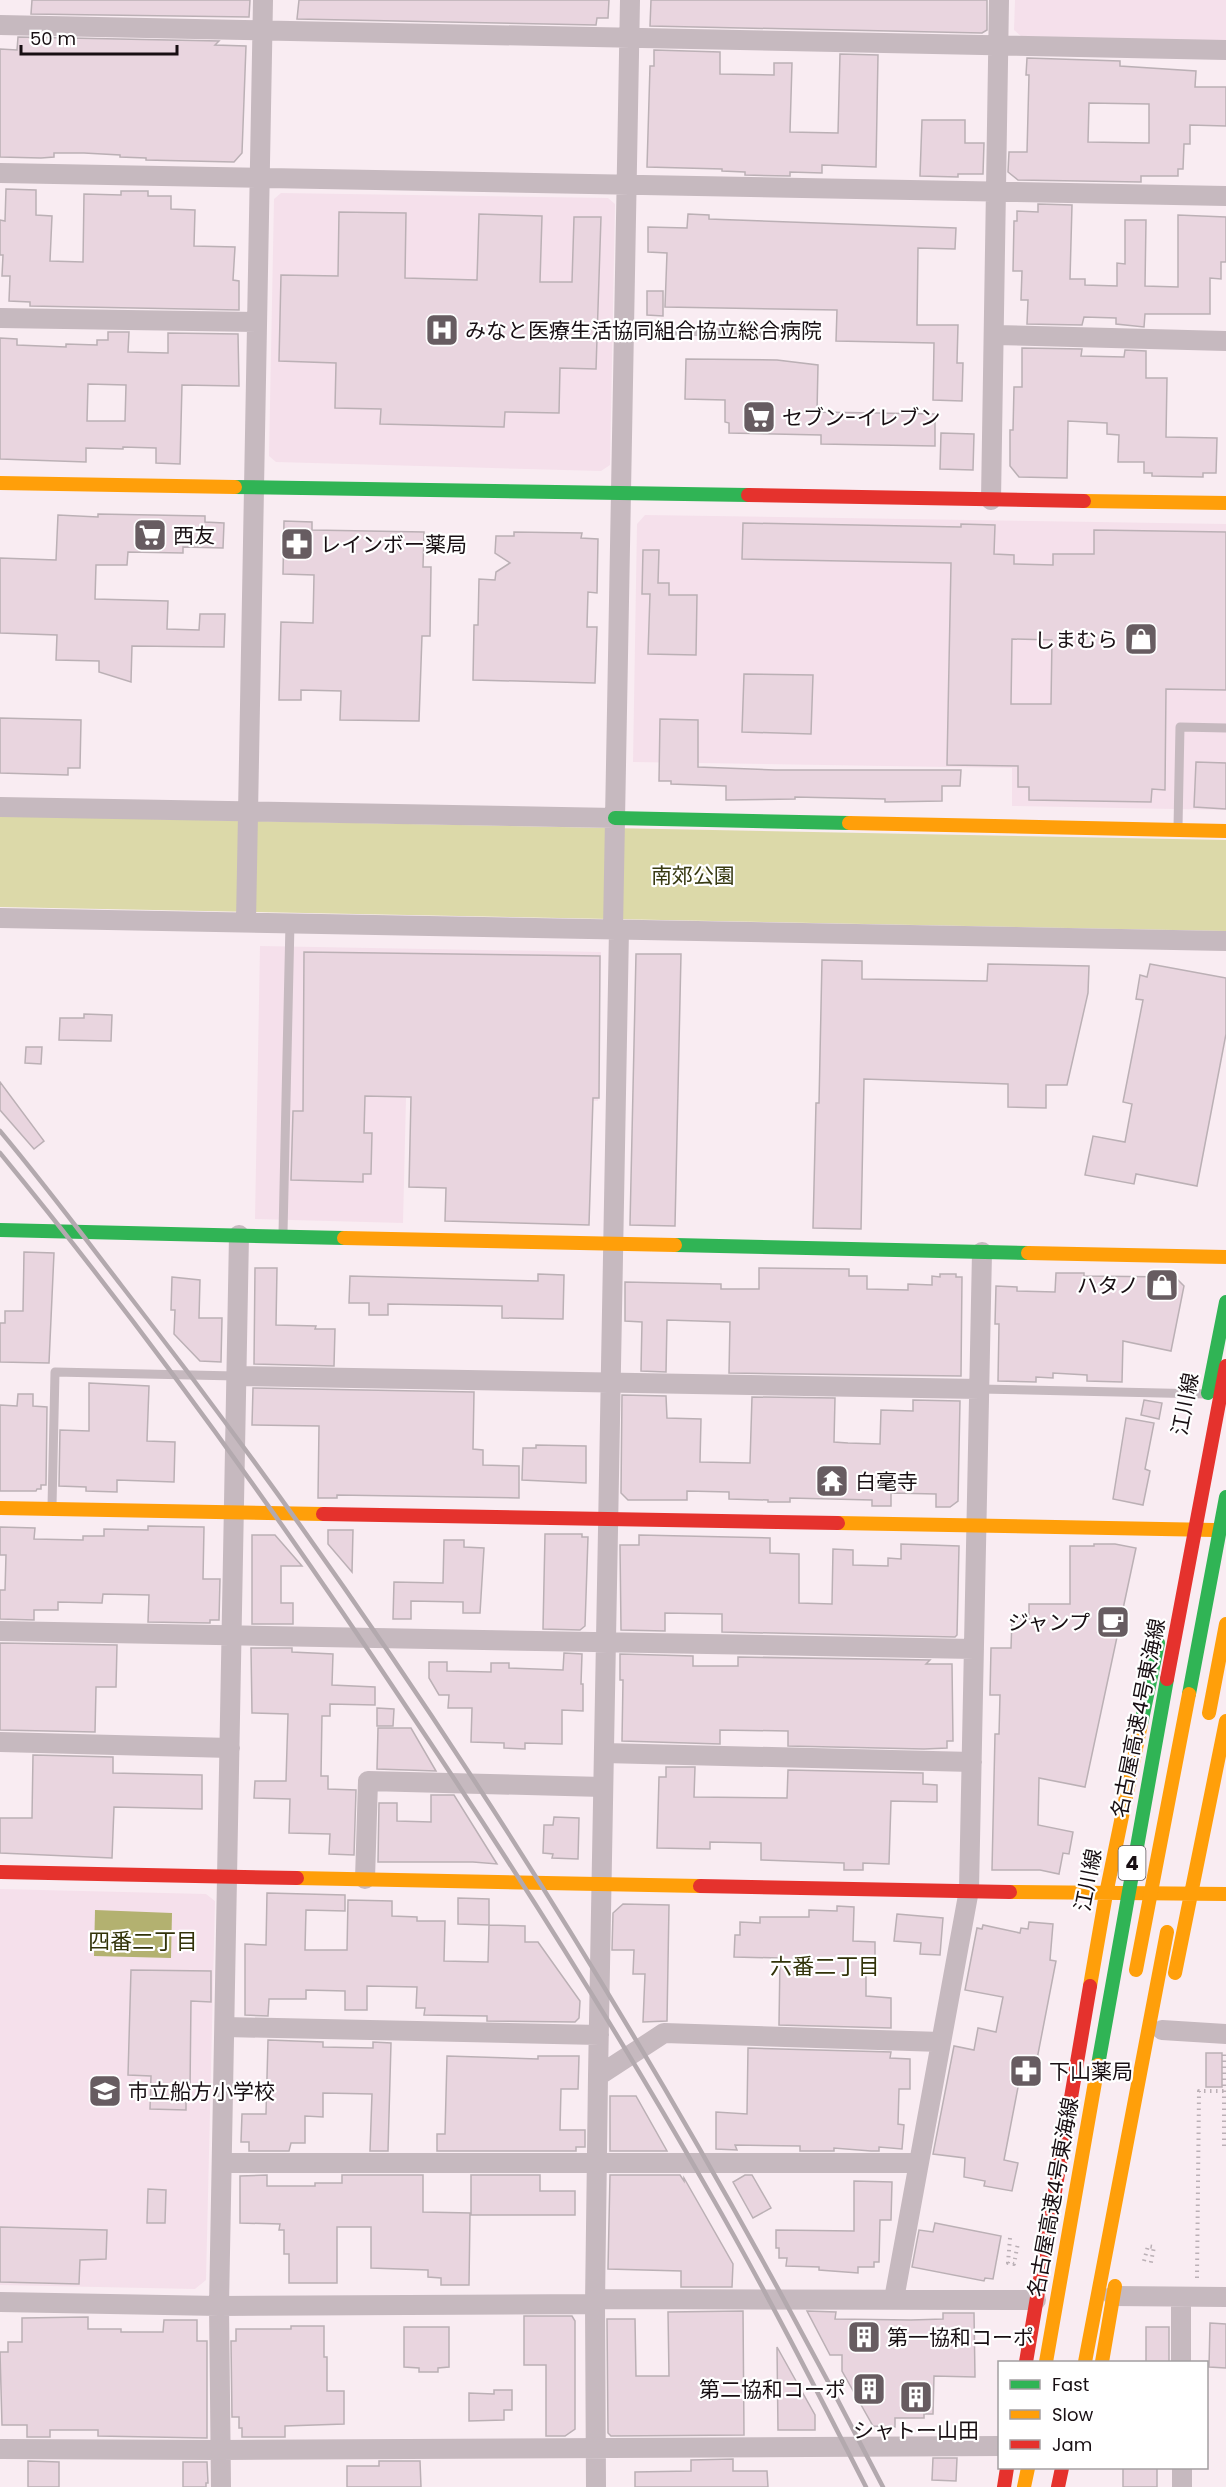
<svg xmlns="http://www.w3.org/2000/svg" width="1226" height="2487" font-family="Poppins,'Noto Sans JP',sans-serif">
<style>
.built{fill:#f5e0eb}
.green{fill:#dcd9a9}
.water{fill:#b3b170}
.building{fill:#e9d5df;stroke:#bbb0b5;stroke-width:1.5;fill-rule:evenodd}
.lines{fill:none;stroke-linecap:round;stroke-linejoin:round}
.path{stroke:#bbb0b6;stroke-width:4;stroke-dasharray:1.5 4.5;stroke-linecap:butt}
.lane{stroke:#c6b9bf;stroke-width:9}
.street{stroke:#c6b9bf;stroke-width:20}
.fast{stroke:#30b455;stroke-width:14}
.slow{stroke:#ff9f0a;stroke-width:14}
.jam{stroke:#e5322d;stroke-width:14}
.rail{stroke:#b3a9ae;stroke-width:4.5}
.fast-bridge{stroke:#30b455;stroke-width:14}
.slow-bridge{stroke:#ff9f0a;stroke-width:14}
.jam-bridge{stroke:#e5322d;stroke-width:14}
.labels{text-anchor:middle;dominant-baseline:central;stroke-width:4.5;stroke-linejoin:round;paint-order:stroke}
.shield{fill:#fff;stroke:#5d575a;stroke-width:1.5}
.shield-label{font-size:20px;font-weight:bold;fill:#180f13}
.poi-label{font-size:21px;fill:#180f13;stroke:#fff;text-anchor:start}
.park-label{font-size:21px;fill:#383a12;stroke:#fff}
.street-label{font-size:21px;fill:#180f13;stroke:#fff}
.neighbourhood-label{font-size:22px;fill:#323309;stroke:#fff}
</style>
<rect width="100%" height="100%" fill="#f9ecf2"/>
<!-- built -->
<path class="built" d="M1015 0H1226V43L1023 38 1014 30Z
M281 193 608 198 615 204 610 465 601 471 276 462 269 456 274 199Z
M645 515 1226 524V810L1012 806V768L633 762 637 524Z
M260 946 601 952 598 1101 406 1098 403 1223 255 1219Z
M0 1889 206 1894 215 1901 206 2280 195 2289 0 2285Z"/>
<!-- green -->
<path class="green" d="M0 816 1226 840V931L0 907Z"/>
<!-- water -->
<path class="water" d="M95 1910 172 1913 171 1958 94 1956Z"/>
<!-- building -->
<path class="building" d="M32 0H250L249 17 31 14Z
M299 0H609L608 18H597L596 25 297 19Z
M651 0H987V30L982 33 650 26Z
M18 37 219 41 215 45 246 46 242 153 234 162 146 160V158L120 157V155L84 153H54V157L41 158 0 157V49L17 50Z
M654 50 720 52V74L774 75V63H792L790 132 838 133 840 54 878 55 876 167 822 165V173L790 172V176L745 175V172L722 171V169L647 167 650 66H654Z
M1027 58 1120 61V66L1196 71 1195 87H1226V126L1190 125V144H1184L1183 169H1178V176H1141V182L1018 180 1008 172 1009 152H1027L1029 75H1026ZM1089 103 1149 104V143L1088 142Z
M922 120H965V143H984L983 174H958V177L920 176Z
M6 189 36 190V215L52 216 50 261 83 262 84 194 121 195V191H148V196H171V209L195 210 194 246 235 247 233 280 239 281V310L30 306V302L9 301 10 276H2L3 255H0V220L5 221Z
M1038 204 1072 205 1070 279H1085V285L1117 286V263L1125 264V220H1146L1145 286 1178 287V215L1226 217V262H1221V279L1210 278V314H1145L1144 327 1116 324V318L1084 317 1082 325 1027 324 1028 300H1021L1022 271H1013L1014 221H1017V211L1038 212Z
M339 212 406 213 405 278 477 280 479 214 542 216 540 282H572L574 217H601L596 369 560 368 559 413 505 412 504 427 380 424 381 409 335 408 336 363 279 361 281 275 338 276Z
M688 214 709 215V219L956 228 955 249 918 248 917 325H958L957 363H963L962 401 933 400 934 343 836 341 837 310 665 307 667 253 648 252V227L687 228Z
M647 291H663V316L647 315Z
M108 332H129L128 352 168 353V333L238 334 239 386 182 385 180 464 156 463V448L123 447V449L86 448V462L0 459V338L17 339V345L66 347V344L97 345V340H108ZM88 384 126 385 125 421H87Z
M1022 348 1082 349 1081 356 1124 357 1125 350 1146 351V378H1167L1166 437 1217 438 1216 473H1203V477L1152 476V473H1144V462H1118L1119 435 1107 434V423L1068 421 1067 478 1019 477 1010 466V430H1013L1014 387H1022Z
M686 359 777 360 818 365 817 412 935 414V446L821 444V435L729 433V423L725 422V400L685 399Z
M941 433 974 434 973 470 940 469Z
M98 514 205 516V522L224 523 223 548 183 547V553L128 552 127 565H96L95 599 168 601 167 629 199 630 200 614H225L224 647 132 646 131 682 99 672V661L56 660 57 635 0 633V558L56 560 58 515 98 517Z
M284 521 312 522V530L424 532 423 567H431L430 636H422L419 721 340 720 341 691 301 690V700H279L281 622 313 623 314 575 283 574Z
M743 523 961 527V524L995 525 994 554 1014 555V564L1053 565V554H1094V530L1226 532V690L1166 689 1165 790 1152 789 1151 802 1029 800V787H1018V766L947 765 951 563 742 559ZM1012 639 1052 640 1051 704H1011Z
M514 532 582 533 581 538 598 539 597 593 588 592 587 627H597L595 683 473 680 474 625H478L479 579 495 580 496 572 510 563 495 553 496 536H514Z
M643 550H659L658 583H669V595H697L696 655 648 654 650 594H642Z
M744 674 813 675 811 734 742 732Z
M0 718 81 720 80 768H68V775L0 773Z
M660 719 698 720V767L775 770H961L960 786H942V801L885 802V799L795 797V799L726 800V786L671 784V781H659Z
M1196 762 1226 763V809L1194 807Z
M304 952 600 956 599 1098H593L589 1225 445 1221 446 1188 409 1187 411 1097 365 1096 364 1133H372L371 1174H363V1182L291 1180 293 1111H303Z
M636 954H681L675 1226 630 1225Z
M822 960 862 961V979L987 981 988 964 1089 966 1088 993 1067 1085H1046V1108L1008 1107V1084L864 1079 861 1229 813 1228 816 1103H819Z
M1150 964 1226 978V1034L1197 1186 1136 1174 1134 1184 1085 1175 1093 1136 1125 1142 1132 1104 1123 1102 1143 1000 1136 999 1140 975 1147 977Z
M84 1014 112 1015 111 1041 59 1040 60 1018H84Z
M26 1047H42L41 1064 25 1063Z
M0 1082 44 1141 34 1149 0 1110Z
M24 1252 54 1253 49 1363 0 1362V1323H5V1311H23Z
M255 1268H277L276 1325 316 1326 315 1329H335L334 1366 254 1364Z
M759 1268 849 1269V1276H867V1289L908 1290V1284L932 1285V1276L940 1277V1274H956V1277H962L961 1376 729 1373 730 1322 667 1320 666 1372 641 1371 642 1322 625 1321V1282L721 1284V1289H759Z
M1056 1273H1084V1276L1175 1277 1184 1286 1171 1351 1123 1341 1122 1382 1087 1381V1375L1053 1373V1378L1036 1377V1382L998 1381 999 1324H995L996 1286 1017 1287V1291L1055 1292Z
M538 1274 564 1275 563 1319 502 1318V1306L388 1304V1315H369V1303H349L350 1276 538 1281Z
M172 1277 200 1280 199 1318H222L221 1362 200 1361 174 1334 175 1310H171Z
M89 1383 149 1386 147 1441 175 1442 174 1482 117 1480V1492L86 1491V1487L59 1486 60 1430 89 1431Z
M253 1388 474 1392 473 1449 483 1450V1465L519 1466V1498L337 1495V1498H318L319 1426 252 1425Z
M18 1394H33V1406L47 1407 46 1485H41V1489H37L36 1491H0V1405L17 1406Z
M622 1395 666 1396 667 1418 701 1419 700 1462 750 1463 752 1397 835 1398 834 1442 848 1443 880 1444 881 1410 913 1411V1400L960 1401 958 1501 950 1507H936V1494L891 1493V1506H872V1500L790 1498V1502H768V1500L729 1499V1492L687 1491V1500H628L621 1493Z
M1144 1400 1162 1403 1159 1419 1141 1415Z
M1126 1418 1154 1423 1145 1469 1150 1471 1143 1505 1113 1499Z
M536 1445 586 1446V1483L522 1480 523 1448H536Z
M148 1526 204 1527 203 1579H220L219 1620H210V1623L148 1622 149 1595 103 1594 102 1603 58 1602V1610H34V1620L0 1619V1590H5L6 1555H0V1527L35 1528 34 1539 83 1540V1536H104V1529L148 1530Z
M328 1530H353L352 1572 328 1544Z
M545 1534H582V1537H588L585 1626 580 1630 543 1629Z
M252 1535H275L302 1566H281V1603H293V1624H252Z
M639 1535 770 1538V1553L799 1554V1603L832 1604 833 1549 853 1550V1565L888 1566V1558L901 1559V1544L959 1546 957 1635 955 1637 722 1632V1614L665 1613V1631L621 1630 620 1545H639Z
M444 1540H464V1547L484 1548 480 1613H463V1602L411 1601V1619H393L394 1582 443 1583Z
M1094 1544H1115L1136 1548 1085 1787 1039 1778 1038 1825 1073 1832 1069 1854 1063 1853 1059 1874 1040 1870H992L995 1734H999L1000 1695H990L991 1648H1011L1012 1618 1029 1619V1604H1070V1546H1094Z
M0 1643 117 1645 116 1687H96L95 1732 0 1730Z
M251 1648H292V1652L333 1654 332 1685 375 1687V1705L330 1704V1716H322L321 1776H328V1789L356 1790 354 1855 329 1854 330 1834 289 1833 290 1799 254 1798 255 1781H286L288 1714 252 1713Z
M564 1653 582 1654 581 1684H583V1711L562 1710V1744L525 1743V1749L504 1748V1743L471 1742 472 1708H448L449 1695H439L429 1678V1662H447V1671L491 1672V1663H509V1668L563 1670Z
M620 1654 693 1656V1666H738V1657L930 1660 926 1664H952L953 1741H947V1748L924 1749 788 1746V1731L720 1730V1744L622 1741 623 1680H620Z
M377 1708 394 1709 393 1726H377Z
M378 1728H411L436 1771 377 1769Z
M33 1755 113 1757V1773L202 1775V1809L114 1807 112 1858 0 1853V1818H32Z
M666 1767H695L694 1797 787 1798 788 1770 923 1773V1784L937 1785V1802L891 1801 889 1864 863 1863V1870H844V1863L761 1860V1843L710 1842V1849L657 1848 659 1777H666Z
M431 1795H454L497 1864 473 1862H378L379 1803H397V1821L431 1822Z
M554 1817 579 1818 578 1859 552 1858 553 1854 543 1853 544 1825H553Z
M267 1893 345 1895V1911L306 1910 305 1950H347L348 1900 392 1901V1916L417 1917V1921H445L444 1961 488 1962 489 1925 525 1926V1942H538L580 2001 579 2018 575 2022 487 2021V2016L424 2015 425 2008H416L417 1987 367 1986V2010H345V1991L306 1990V1999H269L268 2016 245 2015V1944L266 1945Z
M458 1898 489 1899V1925L458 1924Z
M623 1904 669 1905 667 2021 643 2022 645 1974H633L634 1950H612L613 1913Z
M837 1906 854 1907 853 1941 875 1942V1961L866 1960V1996L891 1998V2028L779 2025 780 1958 734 1957 735 1935H740V1922L760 1923V1917H809V1910L837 1911Z
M897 1914 943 1918 940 1955 920 1954 921 1943 894 1941Z
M1029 1922 1053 1924 1050 1960 1056 1961 1032 2085 1019 2082 1004 2160 1018 2163 1012 2191 984 2186 985 2181 964 2177 965 2158 933 2154 954 2046 974 2050 978 2028 996 2032 1003 1997 965 1990 977 1928 982 1929 983 1925 1020 1933 1021 1928 1028 1929Z
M131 1970 211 1971V2002L191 2001 190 2090H186V2110L150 2109 151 2076 128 2075Z
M268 2040 323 2042V2047L373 2048V2042L391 2043 388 2151H370L372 2094 323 2093V2117L305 2116V2143H291L289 2151H249V2142H241L242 2114H266Z
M748 2048 891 2052 890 2058 910 2059V2089H899L898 2124 904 2125 902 2149 879 2147V2151H871L834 2148V2151H800V2146L735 2145 737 2150 716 2149V2112L747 2114Z
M1206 2053H1222V2087H1206Z
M447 2056 538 2059V2056H579L578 2089H561L560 2130H585V2147H576V2151H437V2134H445Z
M610 2096H636L667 2151H610Z
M267 2175V2186H315V2183H342V2175H423V2212L470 2213 469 2285H441V2278L428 2277V2270L371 2268V2227H337V2283H289V2254H284V2230H279L280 2224 240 2223V2176Z
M471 2175H540V2191H575V2215H471Z
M610 2175H680L684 2181V2178L733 2264 732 2287H681V2271L608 2269Z
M745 2175H752L771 2208 753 2218 733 2182Z
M854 2181 892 2182 891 2220H880L879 2262H874V2267H858V2273L819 2270V2267L786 2266 787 2258H779V2248H776V2230L854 2231Z
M148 2189 166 2190 165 2223H147Z
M935 2223 1001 2236 993 2279 985 2278 984 2281 912 2267 919 2230 933 2232Z
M0 2227 107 2230 106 2259 80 2260 79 2284 0 2282Z
M743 2311 744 2435 611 2436 608 2433 607 2319H635L636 2376H669L668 2312Z
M807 2311 836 2312 835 2319 911 2320 943 2319V2313H974L975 2377 934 2376 933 2414H924V2418H895V2427L873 2426 842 2371V2355H830Z
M524 2316H572L575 2321V2429L565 2436H546V2365H524Z
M88 2317V2329H121V2332H163L164 2320H197V2341H207V2438L98 2436V2430H50V2437H27V2425H2L0 2352H8V2342H22V2318Z
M1210 2323 1226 2324V2368L1209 2367Z
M291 2326H324V2357H327V2391H344V2424L285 2426V2437H242V2428H239V2417H232L231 2341H236V2329H291Z
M404 2327H449V2367L438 2368V2372H419V2368L404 2367Z
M1146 2327H1169V2362H1146Z
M777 2347 815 2415V2430H778Z
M494 2390H512V2410H504V2420L469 2421V2393L494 2394Z
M933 2458H957L956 2481 932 2480Z
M733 2459V2471H767L768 2487H635V2472L691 2471V2460Z
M28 2461 59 2462V2487H28Z
M379 2461H420L421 2487H347V2466H379Z
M183 2462H207L208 2483H206V2487H183Z
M1123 2468H1157V2487H1123Z"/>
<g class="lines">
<!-- path -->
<path class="path" d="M1224 2146V2054
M1010 2238 1008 2263 1014 2264 1018 2243
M1144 2261 1148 2246 1154 2247 1150 2267
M1197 2278 1199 2091H1225"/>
<!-- lane -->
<path class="lane" d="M624 330 816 334
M1178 827 1180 727 1226 728
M283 1233 290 923
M979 1389 1206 1394
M52 1506 55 1372 236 1376"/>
<!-- street -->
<path class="street" d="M0 25 1226 50
M0 173 1226 196
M0 318 257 322
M994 335 1226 341
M991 500 999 0
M0 807 615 818
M0 918 1226 941
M246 922 263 0
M613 929 630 0
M236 1376 979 1389
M0 1631 974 1649
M0 1742 230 1748
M604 1753 972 1762
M365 1879 368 1781 603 1787
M225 2027 599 2035
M1162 2030 1226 2034
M598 2076 664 2033 941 2042
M222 2163H919
M1113 2296 1226 2297
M1181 2297V2362
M595 2299 1036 2300
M894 2299 969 1890 982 1252
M0 2302 219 2306 595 2304
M0 2449 221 2450 1000 2446
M1182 2468V2487
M221 2487 219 2306 239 1235
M596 2487 595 2304 598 2076 619 929"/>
<!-- fast -->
<path class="fast" d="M235 487 748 495
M615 818 849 823
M0 1230 344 1238
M675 1245 1028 1253
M1208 1393 1226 1302
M1141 1724 1158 1643"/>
<!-- slow -->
<path class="slow" d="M0 483 235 487
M1084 501 1226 503
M849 823 1226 831
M344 1238 675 1245
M1028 1253 1226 1257
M0 1508 323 1514
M838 1523 1214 1530
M297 1878 700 1886
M1010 1892 1226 1894
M1175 1973 1226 1721
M1090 1986 1106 1894 1141 1724
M1102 2362 1115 2286
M1024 2487 1028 2468"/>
<!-- jam -->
<path class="jam" d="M748 495 1084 501
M323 1514 838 1523
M0 1872 297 1878
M700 1886 1010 1892
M1026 2362 1090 1986
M1004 2487 1007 2468
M1058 2487 1062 2468"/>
<!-- rail -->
<path class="rail" d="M0 1131C42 1181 81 1233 121 1285 413 1660 666 2063 883 2487
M0 1153C144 1328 277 1513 403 1702 510 1861 613 2023 708 2190 764 2287 815 2387 866 2487"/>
<!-- fast-bridge -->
<path class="fast-bridge" d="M1189 1694 1226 1497
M1098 2065 1167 1679"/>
<!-- slow-bridge -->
<path class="slow-bridge" d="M1209 1713 1226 1624
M1136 1970 1189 1694
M1046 2362 1098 2065
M1085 2362 1167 1932"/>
<!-- jam-bridge -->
<path class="jam-bridge" d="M1167 1679 1226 1366"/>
</g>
<!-- icons -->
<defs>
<g id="hospital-square" transform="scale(1.725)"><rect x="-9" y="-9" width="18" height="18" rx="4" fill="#675c61" stroke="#fff"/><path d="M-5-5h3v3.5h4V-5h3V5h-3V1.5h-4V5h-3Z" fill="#fff"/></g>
<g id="supermarket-square" transform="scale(1.725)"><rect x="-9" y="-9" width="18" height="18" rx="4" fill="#675c61" stroke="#fff"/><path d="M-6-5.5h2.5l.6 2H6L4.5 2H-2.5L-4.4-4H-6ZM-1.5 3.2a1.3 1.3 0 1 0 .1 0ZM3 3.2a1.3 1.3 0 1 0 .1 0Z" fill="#fff"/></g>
<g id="pharmacy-square" transform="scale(1.725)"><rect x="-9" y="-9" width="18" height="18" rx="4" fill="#675c61" stroke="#fff"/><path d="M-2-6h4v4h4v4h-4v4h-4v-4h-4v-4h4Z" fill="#fff"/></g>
<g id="shop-square" transform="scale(1.725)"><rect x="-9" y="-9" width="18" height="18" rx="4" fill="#675c61" stroke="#fff"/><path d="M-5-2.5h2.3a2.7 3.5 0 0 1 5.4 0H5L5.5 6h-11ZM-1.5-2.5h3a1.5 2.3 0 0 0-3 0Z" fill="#fff"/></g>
<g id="temple-square" transform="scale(1.725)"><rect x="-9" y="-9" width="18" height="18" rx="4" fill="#675c61" stroke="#fff"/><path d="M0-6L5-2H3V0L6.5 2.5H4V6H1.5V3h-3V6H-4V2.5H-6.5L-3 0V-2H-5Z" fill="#fff"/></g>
<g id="cafe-square" transform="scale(1.725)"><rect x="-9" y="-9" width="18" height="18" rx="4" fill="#675c61" stroke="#fff"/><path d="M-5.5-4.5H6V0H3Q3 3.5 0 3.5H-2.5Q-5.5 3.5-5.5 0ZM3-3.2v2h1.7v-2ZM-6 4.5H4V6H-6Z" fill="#fff"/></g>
<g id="school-square" transform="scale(1.725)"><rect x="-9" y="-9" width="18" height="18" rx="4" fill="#675c61" stroke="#fff"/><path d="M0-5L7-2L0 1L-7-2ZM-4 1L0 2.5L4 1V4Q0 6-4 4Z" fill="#fff"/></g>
<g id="building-square" transform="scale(1.725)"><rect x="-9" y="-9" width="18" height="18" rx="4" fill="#675c61" stroke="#fff"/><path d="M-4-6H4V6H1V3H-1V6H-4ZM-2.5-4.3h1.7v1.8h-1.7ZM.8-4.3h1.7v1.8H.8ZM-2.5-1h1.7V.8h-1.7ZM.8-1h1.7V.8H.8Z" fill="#fff"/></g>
</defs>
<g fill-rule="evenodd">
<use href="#hospital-square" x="442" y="330"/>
<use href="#supermarket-square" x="759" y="417"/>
<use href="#supermarket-square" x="150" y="535"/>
<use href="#pharmacy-square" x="297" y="544"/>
<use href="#shop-square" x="1141" y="639"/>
<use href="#shop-square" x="1162" y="1285"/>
<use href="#temple-square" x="832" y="1481"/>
<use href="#cafe-square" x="1113" y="1622"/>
<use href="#pharmacy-square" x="1026" y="2071"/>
<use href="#school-square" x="105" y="2091"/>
<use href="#building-square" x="864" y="2337"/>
<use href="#building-square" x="869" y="2389"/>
<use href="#building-square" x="916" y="2397"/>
</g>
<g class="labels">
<!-- shield labels -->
<rect class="shield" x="1118.5" y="1846" width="27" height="34" rx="4.5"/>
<g class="shield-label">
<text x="1132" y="1863">4</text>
</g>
<!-- poi labels -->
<g class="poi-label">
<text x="465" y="330">みなと医療生活協同組合協立総合病院</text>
<text x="782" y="417">セブン-イレブン</text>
<text x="173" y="535">西友</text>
<text x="320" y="544">レインボー薬局</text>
<text x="1118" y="639" text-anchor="end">しまむら</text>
<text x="1139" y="1285" text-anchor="end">ハタノ</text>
<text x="855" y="1481">白毫寺</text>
<text x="1090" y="1622" text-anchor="end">ジャンプ</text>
<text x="1049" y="2071">下山薬局</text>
<text x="128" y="2091">市立船方小学校</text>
<text x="887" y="2337">第一協和コーポ</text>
<text x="846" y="2389" text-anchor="end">第二協和コーポ</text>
<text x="916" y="2430" text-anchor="middle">シャトー山田</text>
</g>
<!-- park labels -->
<g class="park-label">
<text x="693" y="875">南郊公園</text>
</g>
<!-- street labels -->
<g class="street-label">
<text transform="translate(1185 1404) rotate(-79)">江川線</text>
<text transform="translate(1138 1718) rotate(-79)">名古屋高速4号東海線</text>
<text transform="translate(1088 1880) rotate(-79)">江川線</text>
<text transform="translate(1053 2197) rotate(-80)">名古屋高速4号東海線</text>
</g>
<!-- neighbourhood labels -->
<g class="neighbourhood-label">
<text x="143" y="1941">四番二丁目</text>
<text x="825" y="1966">六番二丁目</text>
</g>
</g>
<!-- legend -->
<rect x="998" y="2361" width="210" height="108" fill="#ffffff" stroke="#a39fa1" stroke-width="1.5"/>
<rect x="1010" y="2380" width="30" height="9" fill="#30b455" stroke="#a39fa1" stroke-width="1.5"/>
<text x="1052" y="2391" font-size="18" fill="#180f13">Fast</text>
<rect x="1010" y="2410" width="30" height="9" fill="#ff9f0a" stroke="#a39fa1" stroke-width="1.5"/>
<text x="1052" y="2421" font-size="18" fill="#180f13">Slow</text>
<rect x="1010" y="2440" width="30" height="9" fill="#e5322d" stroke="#a39fa1" stroke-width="1.5"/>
<text x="1052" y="2451" font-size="18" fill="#180f13">Jam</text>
<!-- scale -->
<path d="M21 45v9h156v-9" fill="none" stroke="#180f13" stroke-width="3"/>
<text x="30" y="45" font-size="18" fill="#180f13" stroke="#ffffff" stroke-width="4.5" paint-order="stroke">50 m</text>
</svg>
